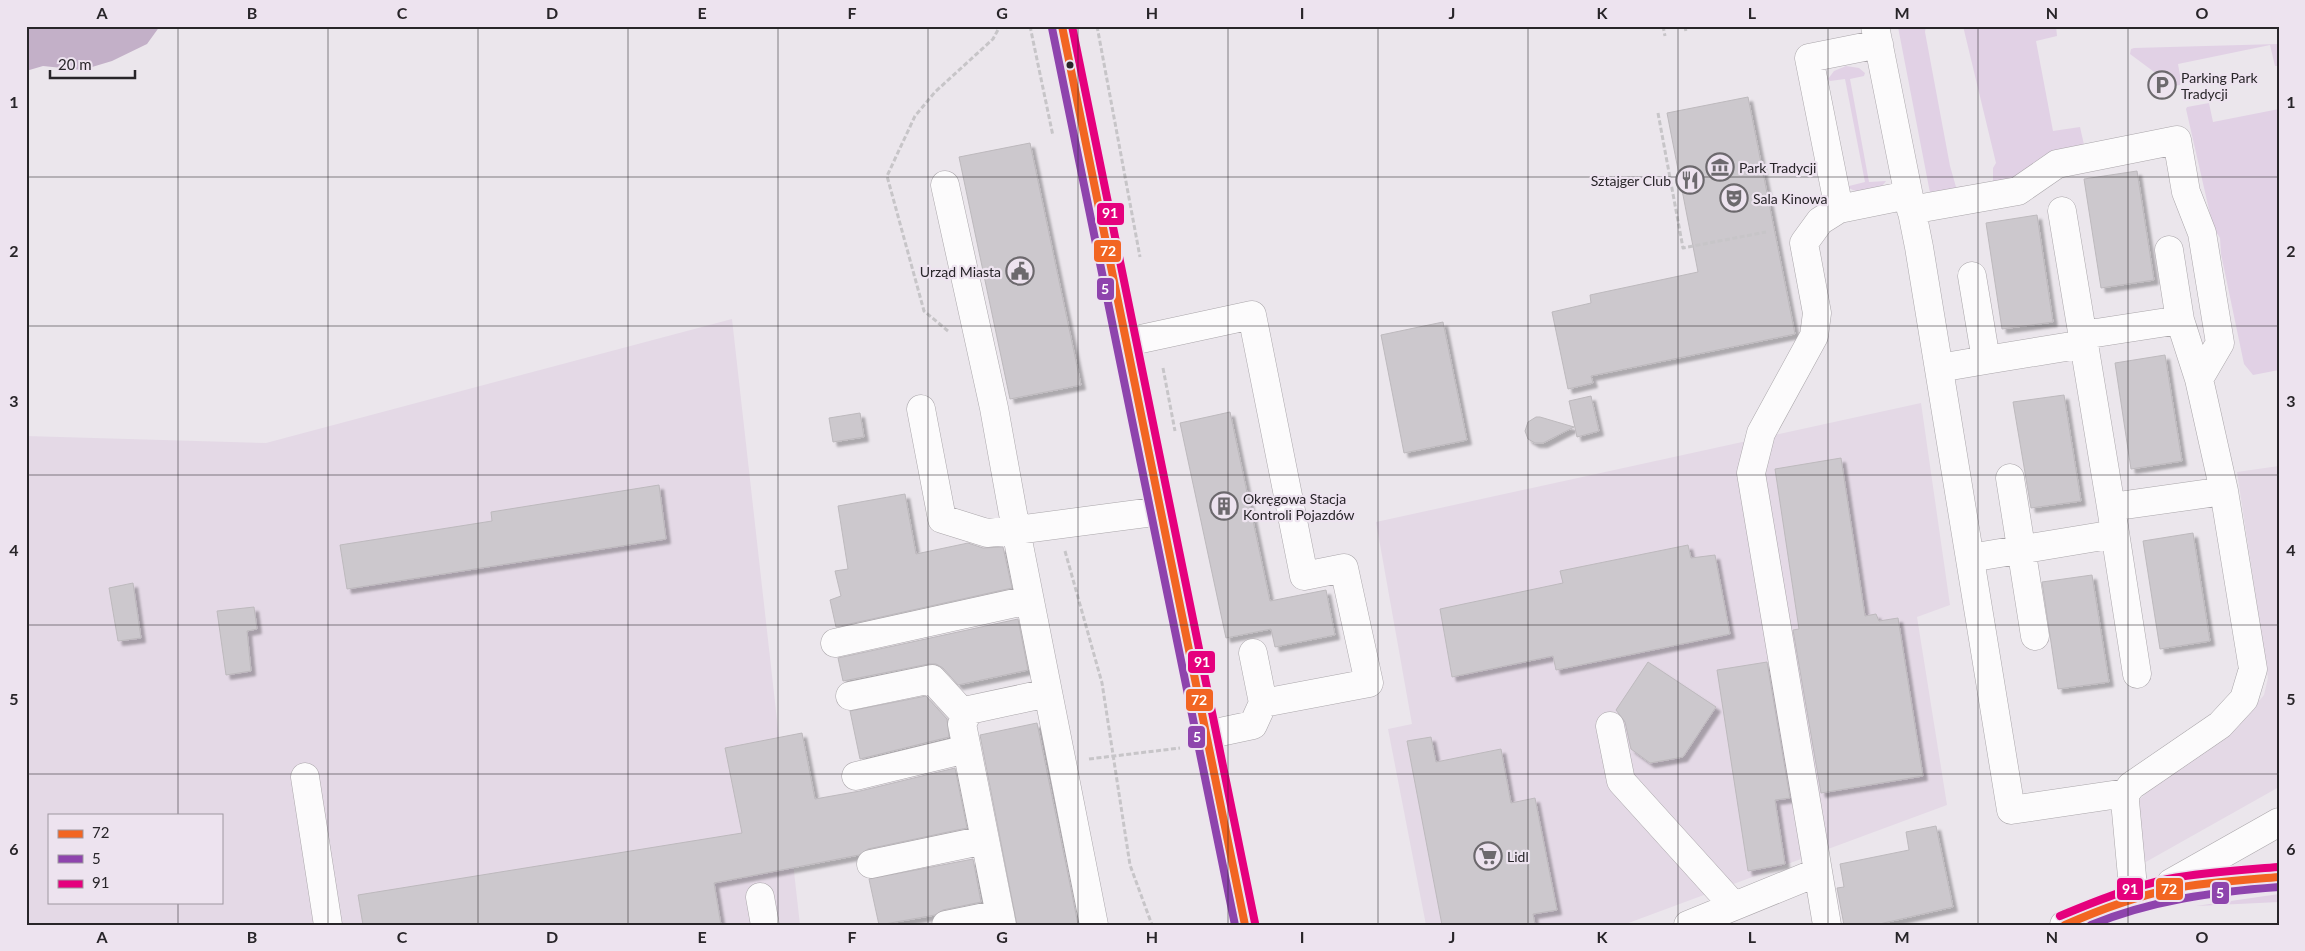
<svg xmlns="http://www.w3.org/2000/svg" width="2305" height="951" font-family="Lato,sans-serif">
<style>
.built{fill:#e4d9e6;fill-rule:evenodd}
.green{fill:#e1d1e5}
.water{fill:#c3b0c8}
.building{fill:#ccc8cd;stroke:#bdb9bd;filter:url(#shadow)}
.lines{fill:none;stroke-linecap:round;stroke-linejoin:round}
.minor-casing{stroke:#aaa6aa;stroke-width:29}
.path{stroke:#c7c5c8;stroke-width:3;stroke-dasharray:5 2.5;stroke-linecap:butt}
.minor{stroke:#fcfbfc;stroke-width:28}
.bus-1-casing{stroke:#ede3ef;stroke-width:11}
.bus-2-casing{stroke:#ede3ef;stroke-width:11}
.bus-3-casing{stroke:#ede3ef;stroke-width:11}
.bus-1{stroke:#f26522;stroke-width:8}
.bus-2{stroke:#8e44ad;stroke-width:8}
.bus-3{stroke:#e5007d;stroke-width:8}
.grid{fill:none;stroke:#282529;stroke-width:1;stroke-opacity:0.55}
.bus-dot{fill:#282529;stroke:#ede3ef;stroke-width:2}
.labels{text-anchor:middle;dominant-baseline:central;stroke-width:4.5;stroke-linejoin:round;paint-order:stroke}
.poi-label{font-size:14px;fill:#282529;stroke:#ede3ef;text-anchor:start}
.line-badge{stroke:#ede3ef;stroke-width:2}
.badge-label{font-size:14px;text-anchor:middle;font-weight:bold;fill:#fff}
.neatline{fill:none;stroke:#282529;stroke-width:2}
.grid-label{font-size:16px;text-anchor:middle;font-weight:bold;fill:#282529}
</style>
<defs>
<filter id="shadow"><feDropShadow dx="4.5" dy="4.5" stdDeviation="1" flood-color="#0004"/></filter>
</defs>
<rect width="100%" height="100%" fill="#ebe6ec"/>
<!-- built -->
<path class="built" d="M732 319 800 925H26V436L266 443ZM49 815H221V902H49Z
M1921 403 1950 605 1917 617 1947 805 1623 925H1426L1388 729 1412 724 1376 522Z
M2279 466V787L2144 863 2135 814 2139 800 2149 790 2241 722 2264 695 2268 678 2237 472Z"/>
<!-- green -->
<path class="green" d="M1926 26 1925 32 1950 166 1956 187 1993 183V168L1996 163 1963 26H2056L2057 36 2036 41 2053 131 2080 127 2085 149 2011 182 1931 198 1898 27Z
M2278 44 2279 66H2275L2270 45 2178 64 2181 81 2180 85 2173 86 2130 54 2131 49 2134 48Z
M1846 66 1859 68 1865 73 1864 76 1850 79 1869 182 1886 181C1879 193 1860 195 1849 188V186L1865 182 1845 79 1830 81 1828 79 1834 71Z
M2209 103 2213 122 2279 109V370L2253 375 2244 364 2221 254 2220 238 2213 227 2186 109 2187 107Z
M2279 894V902L2196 906Z"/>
<!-- water -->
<path class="water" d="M26 26H160L147 44 112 61 82 70 43 66 26 71Z"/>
<!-- building -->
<path class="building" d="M1748 97 1795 334 1591 376 1593 383 1568 389 1552 312 1591 303 1590 295 1698 272 1667 113Z
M1030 143 1081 385 1010 399 959 157Z
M2137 171 2154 280 2101 288 2084 179Z
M2037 215 2053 322 2002 329 1986 223Z
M1443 322 1467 440 1404 453 1381 335Z
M2165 355 2182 461 2131 469 2115 363Z
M2064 395 2081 501 2031 508 2013 402Z
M1591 396 1599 431 1577 437 1569 401Z
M1230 412 1270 601 1326 590 1335 635 1275 647 1271 629 1226 638 1180 423Z
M860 413 864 437 833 442 829 418Z
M1536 417H1540L1574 427 1543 443H1535L1528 439 1525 431 1528 422Z
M1841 458 1865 616 1876 614 1879 621 1898 618 1923 776 1821 793 1793 630 1799 629 1775 469Z
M659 485 666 539 347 589 340 545 492 521 491 512Z
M905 494 916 554 968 543 983 548 1003 547 1012 588 836 627 830 600 841 596 835 571 848 569 838 506Z
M2193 533 2210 641 2160 649 2143 541Z
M1688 545 1691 558 1715 555 1730 634 1556 670 1553 656 1452 677 1440 609 1563 583 1560 571Z
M2092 575 2109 682 2058 689 2042 582Z
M133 583 141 638 118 641 109 588Z
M254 607 257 629 247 631 251 671 226 675 217 611Z
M1018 619 1028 670 958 685 943 668 936 664H929L843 681 838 658Z
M1648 662 1716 707 1683 757 1650 763 1631 749 1625 722 1616 710Z
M1767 662 1790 798 1775 800 1785 864 1748 871 1717 670Z
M926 696 947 719 949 737 860 759 850 711Z
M1037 723 1071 889 1078 925H1017L980 735Z
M802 733 815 799 860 791 955 768 967 828 868 849 859 855 714 883 721 925H363L358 895 742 833 725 748Z
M1431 737 1436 762 1501 749 1511 803 1535 798 1557 910 1533 914 1535 925H1442L1407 741Z
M1936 826 1953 907 1875 925H1844L1837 888 1844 887 1840 864 1909 850 1906 832Z
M973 859 981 902 943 910 935 915 879 925 869 879Z"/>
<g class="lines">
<!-- minor casing -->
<g class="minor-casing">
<path id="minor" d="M1062 26 1245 925
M1875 26 1919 247 2011 810 2126 793
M945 185 994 408 1016 530 1161 511
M1839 209 1809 58 1879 44
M1911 210 2018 191 2057 164 2177 140 2186 192 2202 233 2220 343 2199 379
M2062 211 2111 507 2224 491
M1972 276 1986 360 2084 344
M2083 335 2180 320
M1127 342 1252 315 1304 576 1344 568 1369 683 1263 703 1253 653
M1939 368 1986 360
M921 409 942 519 987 533 1016 530 1094 925
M2010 478 2035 636
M2111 507 2137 674
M1970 558 2115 534
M835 643 1029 600
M850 696 932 679 966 716
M1610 726 1621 781 1734 906
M1206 735 1253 725 1263 703
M856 776 967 749
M305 777 328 925
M871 864 985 840
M2171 883 2279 822
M760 897 765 925
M2134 898 2125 801 2126 793 2131 786 2220 725 2244 699 2253 669 2224 491 2199 379 2180 320 2169 250
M946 925 1000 914
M1002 925 962 724 969 710 1048 693
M1688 925 1818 872
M1827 925 1751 473 1761 433 1814 336 1817 313 1804 243 1820 221 1839 209 1908 195
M2064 925C2093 913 2123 900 2154 893 2194 882 2237 880 2279 877"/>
</g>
<!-- path -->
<path class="path" d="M1030 26 1053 136
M1097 26 1140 257
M1663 26 1665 36
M1685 26 1686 32
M1707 26 1708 28
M1658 113 1683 248 1766 232
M948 331 924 311 887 176 915 116 935 92 993 39 1000 26
M1163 368 1175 431
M1065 551 1102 683 1130 865 1152 925
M1089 759 1180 748"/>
<!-- minor -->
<use href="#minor" class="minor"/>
<!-- bus-1 casing -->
<g class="bus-1-casing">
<path id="bus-1" d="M1062 26 1245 925
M2065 925C2099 910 2134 897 2171 889 2206 882 2243 880 2279 877"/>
</g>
<!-- bus-2 casing -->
<g class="bus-2-casing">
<path id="bus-2" d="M1052 28 1235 925
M2091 925C2152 900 2213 892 2279 887"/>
</g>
<!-- bus-3 casing -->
<g class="bus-3-casing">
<path id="bus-3" d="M1072 26 1255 923
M2060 916C2096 901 2131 887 2168 879 2205 872 2242 870 2278 867"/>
</g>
<!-- bus-1 -->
<use href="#bus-1" class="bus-1"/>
<!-- bus-2 -->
<use href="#bus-2" class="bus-2"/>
<!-- bus-3 -->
<use href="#bus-3" class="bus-3"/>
</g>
<!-- grid -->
<path class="grid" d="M178 26V815M328 26V925M478 26V925M628 26V925M778 26V925M928 26V925M1078 26V925M1228 26V925M1378 26V925M1528 26V925M1678 26V925M1828 26V925M1978 26V925M2128 26V925M26 177H2279M26 326H2279M26 475H2279M26 625H2279M26 774H2279M178 902V925"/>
<!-- icons -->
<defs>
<g id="parking-ring" transform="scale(1.4375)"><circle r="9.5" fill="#ede3ef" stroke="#6c696d" stroke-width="1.5"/><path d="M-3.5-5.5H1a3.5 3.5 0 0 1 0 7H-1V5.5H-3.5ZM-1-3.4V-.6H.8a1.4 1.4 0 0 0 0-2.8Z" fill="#6c696d"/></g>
<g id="museum-ring" transform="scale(1.4375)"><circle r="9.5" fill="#ede3ef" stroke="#6c696d" stroke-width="1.5"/><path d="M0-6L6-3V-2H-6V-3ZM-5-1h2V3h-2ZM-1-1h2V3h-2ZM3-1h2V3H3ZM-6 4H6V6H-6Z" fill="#6c696d"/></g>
<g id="restaurant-ring" transform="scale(1.4375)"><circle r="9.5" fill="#ede3ef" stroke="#6c696d" stroke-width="1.5"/><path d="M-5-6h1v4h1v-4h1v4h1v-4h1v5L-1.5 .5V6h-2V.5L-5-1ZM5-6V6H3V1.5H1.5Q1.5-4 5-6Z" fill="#6c696d"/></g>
<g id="theatre-ring" transform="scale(1.4375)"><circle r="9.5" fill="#ede3ef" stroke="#6c696d" stroke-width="1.5"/><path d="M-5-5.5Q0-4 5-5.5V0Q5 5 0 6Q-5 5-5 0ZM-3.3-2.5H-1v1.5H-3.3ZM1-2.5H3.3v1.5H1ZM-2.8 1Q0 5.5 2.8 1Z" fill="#6c696d"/></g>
<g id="civic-ring" transform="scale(1.4375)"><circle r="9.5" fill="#ede3ef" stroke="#6c696d" stroke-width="1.5"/><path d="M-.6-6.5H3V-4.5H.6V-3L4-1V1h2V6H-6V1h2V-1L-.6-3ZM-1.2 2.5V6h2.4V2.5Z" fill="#6c696d"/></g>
<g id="building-ring" transform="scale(1.4375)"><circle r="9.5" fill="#ede3ef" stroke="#6c696d" stroke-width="1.5"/><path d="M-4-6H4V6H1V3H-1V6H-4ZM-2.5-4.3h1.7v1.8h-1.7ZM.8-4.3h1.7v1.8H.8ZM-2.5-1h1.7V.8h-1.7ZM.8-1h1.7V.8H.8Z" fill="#6c696d"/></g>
<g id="supermarket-ring" transform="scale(1.4375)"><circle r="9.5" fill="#ede3ef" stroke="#6c696d" stroke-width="1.5"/><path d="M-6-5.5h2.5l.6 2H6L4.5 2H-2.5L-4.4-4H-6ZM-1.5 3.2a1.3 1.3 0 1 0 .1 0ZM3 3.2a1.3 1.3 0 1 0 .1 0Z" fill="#6c696d"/></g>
</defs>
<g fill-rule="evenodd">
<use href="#parking-ring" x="2162" y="85"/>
<use href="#museum-ring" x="1720" y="167"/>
<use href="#restaurant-ring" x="1690" y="180"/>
<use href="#theatre-ring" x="1734" y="198"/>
<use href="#civic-ring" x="1020" y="271"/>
<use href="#building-ring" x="1224" y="506"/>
<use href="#supermarket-ring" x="1488" y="856"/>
</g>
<!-- markers -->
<circle class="bus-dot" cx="1070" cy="65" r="4.5"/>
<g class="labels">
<!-- poi labels -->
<g class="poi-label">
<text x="2181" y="77">Parking Park<tspan x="2181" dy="16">Tradycji</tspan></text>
<text x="1739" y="167">Park Tradycji</text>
<text x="1671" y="180" text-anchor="end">Sztajger Club</text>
<text x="1753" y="198">Sala Kinowa</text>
<text x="1001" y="271" text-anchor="end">Urząd Miasta</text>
<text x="1243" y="498">Okręgowa Stacja<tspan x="1243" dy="16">Kontroli Pojazdów</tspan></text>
<text x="1507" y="856">Lidl</text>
</g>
</g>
<g class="line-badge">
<rect x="1096" y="202" width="29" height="24" rx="5" fill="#e5007d"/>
<rect x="1093" y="239" width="29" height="24" rx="5" fill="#f26522"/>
<rect x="1096" y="277" width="19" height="24" rx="5" fill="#8e44ad"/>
<rect x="1187" y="650" width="29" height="24" rx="5" fill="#e5007d"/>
<rect x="1185" y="688" width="29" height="24" rx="5" fill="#f26522"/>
<rect x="1187" y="725" width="19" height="24" rx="5" fill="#8e44ad"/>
<rect x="2116" y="877" width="28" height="24" rx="5" fill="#e5007d"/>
<rect x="2155" y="877" width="29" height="24" rx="5" fill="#f26522"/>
<rect x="2211" y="881" width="19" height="24" rx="5" fill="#8e44ad"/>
</g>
<g class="badge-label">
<text x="1110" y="218">91</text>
<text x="1108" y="256">72</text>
<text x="1105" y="294">5</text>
<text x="1202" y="667">91</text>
<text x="1199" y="705">72</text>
<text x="1197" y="742">5</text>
<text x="2130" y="894">91</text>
<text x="2169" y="894">72</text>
<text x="2220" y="898">5</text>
</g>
<!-- border -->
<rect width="2305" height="951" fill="none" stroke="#ede3ef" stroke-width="55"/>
<!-- legend -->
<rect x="48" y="814" width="175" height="90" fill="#ede3ef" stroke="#9e97a0"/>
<rect x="58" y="830" width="25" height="8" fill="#f26522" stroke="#9e97a0"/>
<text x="92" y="838" font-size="15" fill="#282529">72</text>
<rect x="58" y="855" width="25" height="8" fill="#8e44ad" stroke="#9e97a0"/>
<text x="92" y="864" font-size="15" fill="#282529">5</text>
<rect x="58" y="880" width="25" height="8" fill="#e5007d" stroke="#9e97a0"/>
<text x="92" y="888" font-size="15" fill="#282529">91</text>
<!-- scale -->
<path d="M50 70v8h85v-8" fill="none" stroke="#282529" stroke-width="2.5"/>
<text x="58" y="70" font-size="15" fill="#282529" stroke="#ede3ef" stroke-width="4" paint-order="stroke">20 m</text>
<rect x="28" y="28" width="2250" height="896" class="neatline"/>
<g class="grid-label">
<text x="102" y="19">A</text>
<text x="252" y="19">B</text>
<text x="402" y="19">C</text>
<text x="552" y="19">D</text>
<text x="702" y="19">E</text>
<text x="852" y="19">F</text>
<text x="1002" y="19">G</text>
<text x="1152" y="19">H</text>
<text x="1302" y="19">I</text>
<text x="1452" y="19">J</text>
<text x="1602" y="19">K</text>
<text x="1752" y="19">L</text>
<text x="1902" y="19">M</text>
<text x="2052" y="19">N</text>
<text x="2202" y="19">O</text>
<text x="14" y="108">1</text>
<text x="2291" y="108">1</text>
<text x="14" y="257">2</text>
<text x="2291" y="257">2</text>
<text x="14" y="407">3</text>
<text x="2291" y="407">3</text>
<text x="14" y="556">4</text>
<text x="2291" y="556">4</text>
<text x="14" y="705">5</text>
<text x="2291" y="705">5</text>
<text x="14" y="855">6</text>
<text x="2291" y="855">6</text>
<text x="102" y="943">A</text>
<text x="252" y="943">B</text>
<text x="402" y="943">C</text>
<text x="552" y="943">D</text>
<text x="702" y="943">E</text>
<text x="852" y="943">F</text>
<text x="1002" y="943">G</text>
<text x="1152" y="943">H</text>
<text x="1302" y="943">I</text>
<text x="1452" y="943">J</text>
<text x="1602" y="943">K</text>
<text x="1752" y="943">L</text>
<text x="1902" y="943">M</text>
<text x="2052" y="943">N</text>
<text x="2202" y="943">O</text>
</g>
</svg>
